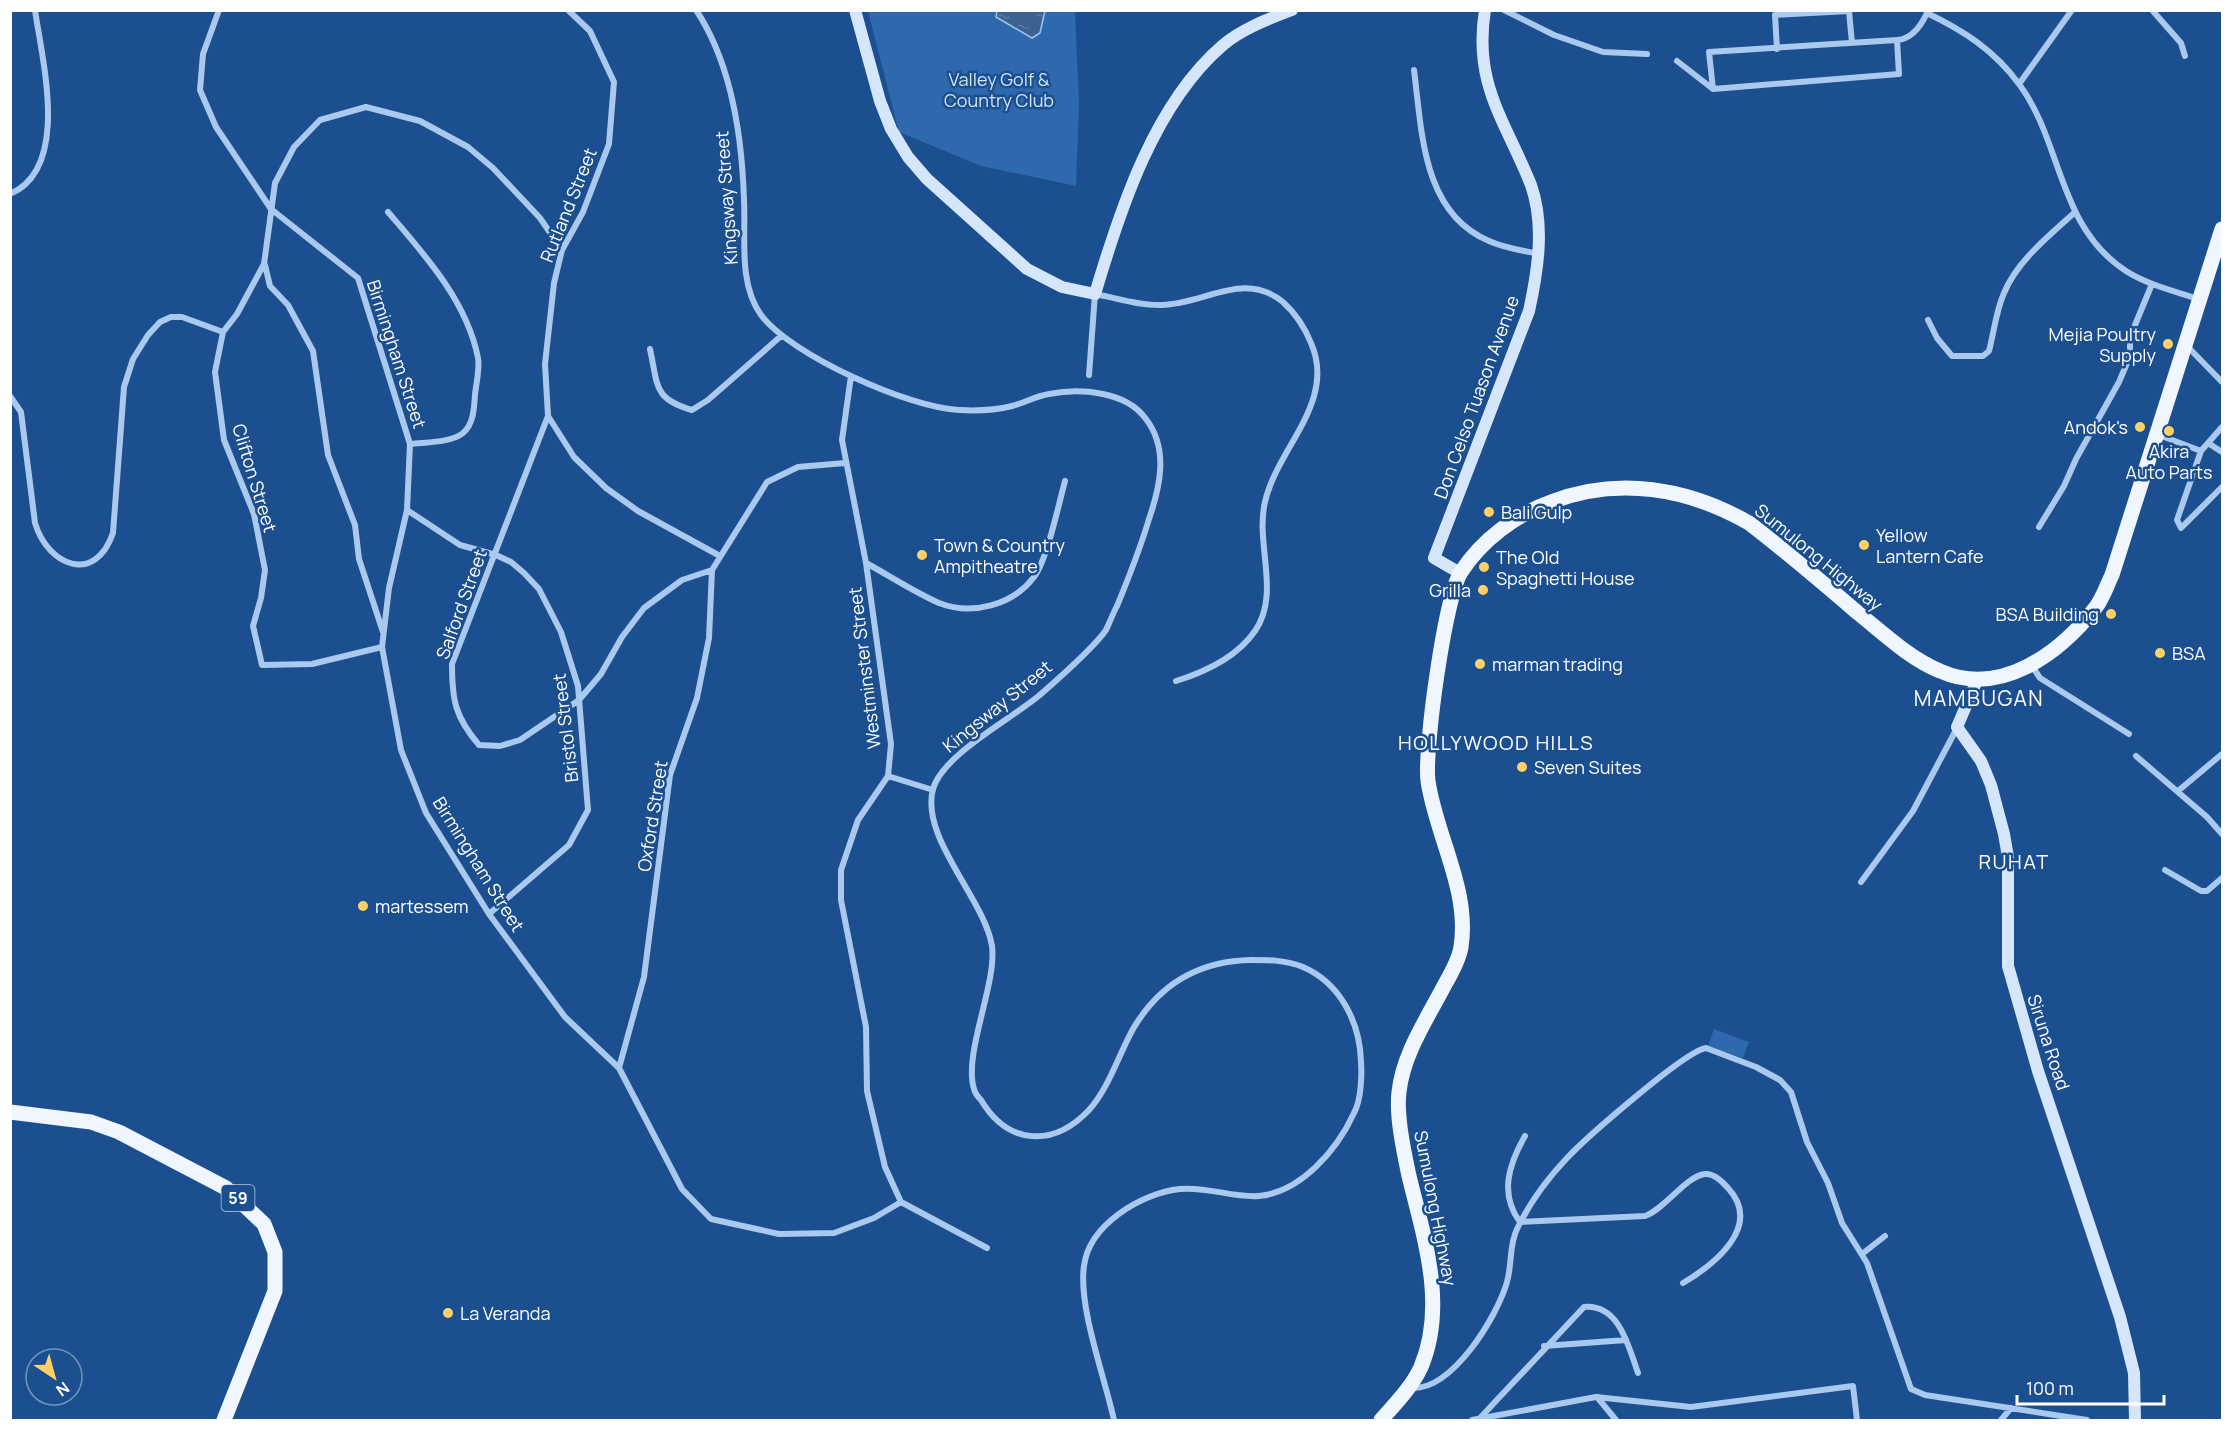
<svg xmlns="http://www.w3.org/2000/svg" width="2233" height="1431" font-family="Manrope,sans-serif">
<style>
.green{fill:#2e69ad}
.water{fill:url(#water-ripples);stroke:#9cc4f0;stroke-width:1.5}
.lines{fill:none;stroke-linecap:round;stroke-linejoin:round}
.street{stroke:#a9c9ee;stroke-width:6}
.secondary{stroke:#d6e6fa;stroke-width:12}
.primary{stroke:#f0f6ff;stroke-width:15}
.poi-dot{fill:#ffd166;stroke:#1b4f8f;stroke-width:2}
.labels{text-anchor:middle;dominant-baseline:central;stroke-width:5;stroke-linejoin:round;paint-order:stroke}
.shield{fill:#1b4f8f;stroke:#bbcadd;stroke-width:1.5}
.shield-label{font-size:16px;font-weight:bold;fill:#fff}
.park-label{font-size:18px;fill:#cfe3fa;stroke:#1b4f8f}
.street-label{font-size:18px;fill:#fff;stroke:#1b4f8f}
.poi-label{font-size:18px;fill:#fff;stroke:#1b4f8f;text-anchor:start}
.neighbourhood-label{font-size:20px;letter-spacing:1.5px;fill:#fff;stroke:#1b4f8f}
.quarter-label{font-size:21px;letter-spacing:1.5px;fill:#fff;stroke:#1b4f8f}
</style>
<defs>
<pattern id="water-ripples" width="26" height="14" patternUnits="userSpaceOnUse" patternTransform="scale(1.5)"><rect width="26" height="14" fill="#3c6290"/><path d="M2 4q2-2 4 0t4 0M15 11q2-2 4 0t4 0" fill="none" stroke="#597aa1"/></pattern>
</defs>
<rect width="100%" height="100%" fill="#1b4f8f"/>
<!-- green -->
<path class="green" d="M868 11H1075L1079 103 1076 186 981 166 899 132Z
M1714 1029 1749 1042 1743 1058 1708 1046Z"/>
<!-- water -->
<path class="water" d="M1045 11 1040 33 1032 38 996 17 997 11Z"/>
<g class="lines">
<!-- street -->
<path class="street" d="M219 10 203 54 200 90 216 127 271 209 358 278 410 444 407 510 389 588 382 647 401 750 426 813 489 914 565 1017 619 1068 682 1189 711 1219 779 1234 834 1233 874 1218 901 1202
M568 10 590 31 614 82 609 144 583 212 562 250 554 283 545 364 548 416 574 457 606 488 638 511 720 556
M696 10C732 64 742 136 744 200 746 237 738 283 761 315 791 355 909 408 959 410 976 411 996 410 1012 406 1024 403 1036 396 1049 394 1080 388 1126 391 1146 419 1169 449 1160 487 1149 519 1140 549 1129 577 1117 606 1116 607 1107 628 1106 630 1095 646 1057 680 1041 694 1012 719 943 754 933 789 920 838 984 898 992 946 997 984 963 1054 974 1089 975 1093 978 1097 981 1100 1008 1145 1053 1148 1089 1110 1109 1088 1119 1054 1133 1029 1160 983 1200 961 1251 960 1270 960 1285 960 1303 967 1340 983 1360 1022 1361 1062 1362 1077 1361 1100 1354 1113 1337 1150 1301 1192 1259 1196 1233 1198 1206 1186 1180 1189 1141 1193 1089 1225 1084 1266 1078 1307 1105 1378 1114 1420
M1504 10 1554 35 1603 52 1647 54
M2152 10 2181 43 2185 56
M1777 49 1775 15 1849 11 1852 43
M1677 61 1713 89 1899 74 1897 40C1912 39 1921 26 1927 13 1964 31 1994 50 2019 84 2063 143 2057 226 2126 271 2148 285 2174 291 2198 299
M1414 70C1422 131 1422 213 1489 241 1504 248 1521 250 1538 254
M2019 84 2072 10
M1713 89 1709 52 1897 40
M10 194C71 168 42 60 35 10
M388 212C424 254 467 301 478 358 480 369 476 384 475 395 474 407 474 424 463 433 451 443 425 442 410 444
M265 265 270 286 288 305 313 351 328 455 355 525 359 559 383 632
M1928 320 1937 338 1952 356H1983L1989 351C1994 332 1996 311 2004 293 2017 261 2049 236 2074 213
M2186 345 2222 382
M650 349C658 385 653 399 692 410L708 400 781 336
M1089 375 1095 294C1117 298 1140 306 1162 305 1205 304 1244 270 1283 302 1295 313 1305 328 1311 343 1337 402 1277 448 1265 502 1255 544 1281 593 1255 631 1237 657 1205 672 1176 681
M851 376 842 440 866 563 891 744 888 776 858 820 841 870V900L866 1027 867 1091 885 1167 901 1202 987 1248
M10 396 21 412 35 523C48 566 95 585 113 533L124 387 133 359 148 335 160 322 171 317H182L223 332
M548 416 452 664C452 700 455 717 479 745L500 746 520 740 579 700 601 674 622 637 644 608 682 580 712 570 767 482 798 467 845 463
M2222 427 2201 451 2177 520 2181 528 2222 487
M2159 435 2201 451
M2208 443 2222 452
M407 510 460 545 496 555 511 562 524 573 539 589 561 632 578 686 588 810 569 845 489 914
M2039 527 2064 486 2076 459 2119 382 2130 356V337L2152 284
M866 563C890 576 914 592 939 603 972 616 1013 605 1034 577 1047 560 1059 503 1065 481
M382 647 312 664 262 665 253 626 261 598 265 570 254 514 224 440 215 372 223 332 237 314 264 264 275 183 294 147 320 120 366 107 420 121 468 147 493 168 540 218 562 250
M2032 666 2040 678 2129 734
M2136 756 2207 817 2222 834
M888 776 933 790
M2178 791 2222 754
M2165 870 2201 891H2207L2222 878
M1861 882 1913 811 1957 728
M619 1068 644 977 670 775 697 698 709 638 712 570
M1520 1222 1645 1216C1666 1208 1686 1176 1705 1174 1714 1173 1722 1181 1728 1188 1763 1226 1715 1264 1683 1283
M1520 1222C1499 1194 1509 1164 1525 1136
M1862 1254 1885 1236
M1544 1346 1626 1340
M1411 1388C1452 1391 1497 1317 1507 1282 1512 1265 1509 1245 1517 1229 1529 1204 1548 1178 1567 1158 1586 1138 1685 1051 1706 1048L1756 1067 1780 1080 1791 1092 1807 1142 1828 1183 1842 1223 1867 1263 1911 1389 1925 1395 2087 1420
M1597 1397 1616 1420
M1480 1418 1584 1307C1619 1304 1628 1345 1638 1373
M1472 1420 1596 1397 1691 1407 1853 1386 1857 1420
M2001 1420 2011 1408"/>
<!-- secondary -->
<path class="secondary" d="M855 10 880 101 891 129 908 157 927 179 1027 269 1062 287 1095 294C1120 210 1154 104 1223 45 1242 29 1268 19 1292 10
M1460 573 1434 558 1529 311C1538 270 1545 225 1531 185 1505 120 1473 84 1485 10
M1978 678 1957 727 1981 761 1991 785 2004 834 2008 857V966L2038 1071 2120 1317 2134 1373 2135 1420"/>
<!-- primary -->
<path class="primary" d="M10 1112 91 1122 119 1132 226 1188 264 1224 275 1252V1291L224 1420
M1381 1420C1395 1404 1412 1387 1421 1367 1447 1305 1424 1238 1409 1176 1404 1152 1396 1116 1399 1092 1403 1054 1427 1019 1444 986 1451 974 1459 960 1461 947 1470 890 1436 836 1428 781 1424 750 1445 597 1461 572 1482 540 1515 515 1551 502 1618 476 1688 488 1749 523 1787 552 1822 582 1858 613 1883 633 1910 659 1940 671 2001 698 2060 653 2096 607 2103 598 2107 585 2112 575L2222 229"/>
</g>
<!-- markers -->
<g class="poi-dot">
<circle cx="2168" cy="344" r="6"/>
<circle cx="2140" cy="427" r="6"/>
<circle cx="2169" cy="431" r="6"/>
<circle cx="1489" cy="512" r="6"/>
<circle cx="1864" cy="545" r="6"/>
<circle cx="922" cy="555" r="6"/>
<circle cx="1484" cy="567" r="6"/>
<circle cx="1483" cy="590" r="6"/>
<circle cx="2111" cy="614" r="6"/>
<circle cx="2160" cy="653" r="6"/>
<circle cx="1480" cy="664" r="6"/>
<circle cx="1522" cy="767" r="6"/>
<circle cx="363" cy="906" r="6"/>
<circle cx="448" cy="1313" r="6"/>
</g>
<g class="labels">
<!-- shield labels -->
<rect class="shield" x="221.5" y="1185" width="33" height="26" rx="4.5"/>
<g class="shield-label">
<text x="238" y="1198">59</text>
</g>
<!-- park labels -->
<g class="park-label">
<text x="999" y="79">Valley Golf &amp;<tspan x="999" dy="21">Country Club</tspan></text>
</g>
<!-- street labels -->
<g class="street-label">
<text transform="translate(726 198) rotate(-94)">Kingsway Street</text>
<text transform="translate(568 205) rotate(-68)">Rutland Street</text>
<text transform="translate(397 354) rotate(72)">Birmingham Street</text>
<text transform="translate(1476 397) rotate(-70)">Don Celso Tuason Avenue</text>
<text transform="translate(255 478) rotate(73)">Clifton Street</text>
<text transform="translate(1819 557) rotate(39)">Sumulong Highway</text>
<text transform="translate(461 604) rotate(-70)">Salford Street</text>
<text transform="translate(864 668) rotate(-97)">Westminster Street</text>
<text transform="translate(997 706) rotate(-39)">Kingsway Street</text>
<text transform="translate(565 728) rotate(-97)">Bristol Street</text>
<text transform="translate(652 816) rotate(-81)">Oxford Street</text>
<text transform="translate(479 864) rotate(58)">Birmingham Street</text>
<text transform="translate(2049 1042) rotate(72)">Siruna Road</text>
<text transform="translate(1436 1208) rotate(79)">Sumulong Highway</text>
</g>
<!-- poi labels -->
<g class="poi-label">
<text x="2156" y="334" text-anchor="end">Mejia Poultry<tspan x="2156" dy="21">Supply</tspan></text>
<text x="2128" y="427" text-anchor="end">Andok's</text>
<text x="2169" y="451" text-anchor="middle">Akira<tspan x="2169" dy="21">Auto Parts</tspan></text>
<text x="1501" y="512">Bali Gulp</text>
<text x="1876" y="535">Yellow<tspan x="1876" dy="21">Lantern Cafe</tspan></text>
<text x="934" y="545">Town &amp; Country<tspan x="934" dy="21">Ampitheatre</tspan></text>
<text x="1496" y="557">The Old<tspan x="1496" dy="21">Spaghetti House</tspan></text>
<text x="1471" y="590" text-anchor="end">Grilla</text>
<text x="2099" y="614" text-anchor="end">BSA Building</text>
<text x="2172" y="653">BSA</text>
<text x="1492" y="664">marman trading</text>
<text x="1534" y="767">Seven Suites</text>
<text x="375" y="906">martessem</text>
<text x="460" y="1313">La Veranda</text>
</g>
<!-- neighbourhood labels -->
<g class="neighbourhood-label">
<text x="1496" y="742">HOLLYWOOD HILLS</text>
<text x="2014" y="861">RUHAT</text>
</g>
<!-- quarter labels -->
<g class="quarter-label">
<text x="1979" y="698">MAMBUGAN</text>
</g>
</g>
<!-- border -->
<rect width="2233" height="1431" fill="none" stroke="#ffffff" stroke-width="24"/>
<!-- north arrow -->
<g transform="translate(54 1377) rotate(144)"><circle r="28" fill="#1b4f8f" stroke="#7695bc" stroke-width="1.5"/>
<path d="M0-4.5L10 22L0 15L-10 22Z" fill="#ffd166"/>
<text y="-9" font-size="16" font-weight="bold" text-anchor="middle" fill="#ffffff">N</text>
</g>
<!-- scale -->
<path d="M2017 1395v9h147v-9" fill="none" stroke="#ffffff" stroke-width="3"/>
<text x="2026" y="1395" font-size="18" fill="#ffffff" stroke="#1b4f8f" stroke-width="4.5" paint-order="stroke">100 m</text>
</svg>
